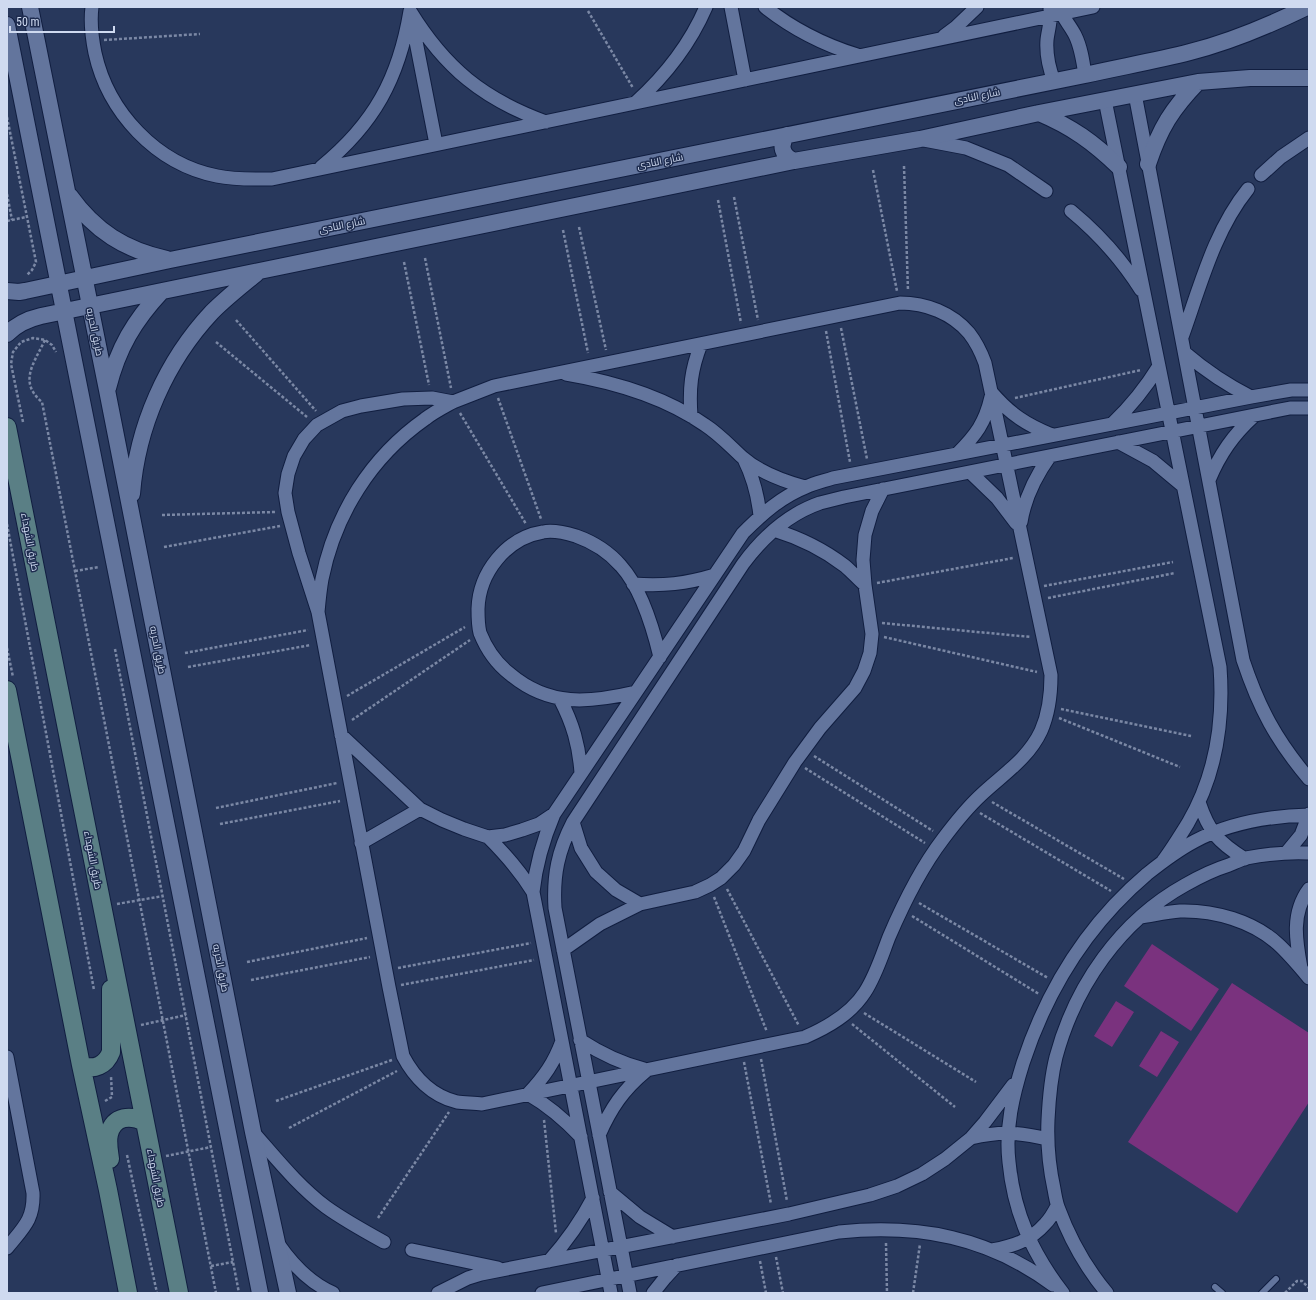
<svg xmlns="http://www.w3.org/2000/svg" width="1316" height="1300" font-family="'Roboto Condensed',Cairo,sans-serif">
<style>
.green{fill:#7a327e}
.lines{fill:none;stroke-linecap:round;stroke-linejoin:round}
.service-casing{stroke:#111e40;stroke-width:8}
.minor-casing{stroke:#111e40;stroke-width:15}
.tertiary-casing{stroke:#111e40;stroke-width:18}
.secondary-casing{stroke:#111e40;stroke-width:20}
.path{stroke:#7b88a5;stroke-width:2.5;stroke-dasharray:3 2;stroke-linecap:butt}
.service{stroke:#63759d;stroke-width:6}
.minor{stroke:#63759d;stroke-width:13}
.tertiary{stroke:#63759d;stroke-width:16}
.secondary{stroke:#5a7f85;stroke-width:18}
.labels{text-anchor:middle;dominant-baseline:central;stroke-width:3;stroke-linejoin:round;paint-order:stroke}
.street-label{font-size:10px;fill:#cfdaf0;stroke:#1f2d50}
</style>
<rect width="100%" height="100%" fill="#28385c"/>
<!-- green -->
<path class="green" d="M1152 944 1219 989 1191 1031 1124 986Z
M1232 983 1309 1033V1102L1237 1213 1128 1142Z
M1116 1001 1134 1012 1112 1047 1094 1036Z
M1161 1031 1179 1042 1157 1077 1139 1066Z"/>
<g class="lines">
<!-- service casing -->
<g class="service-casing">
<path id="service" d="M1215 1287 1222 1293
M1262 1293 1276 1279"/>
</g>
<!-- minor casing -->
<g class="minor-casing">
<path id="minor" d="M92 7C90 22 92 38 95 53 108 112 156 164 217 176 236 180 254 179 272 179L1093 7
M731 7 745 80
M765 7C794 30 822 44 857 55
M1059 7C1062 17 1070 25 1075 35 1081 47 1083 61 1085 75
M1050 9C1052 19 1048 30 1047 40 1046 54 1049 68 1054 81
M410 11C445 68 483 99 546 122
M412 21 436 144
M944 36 956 27 977 7
M1135 94 1243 660C1259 708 1276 740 1309 779
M1105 100 1220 667C1224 721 1216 775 1188 823 1180 836 1172 849 1163 861
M635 103C665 76 690 44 706 7
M924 140 966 148 1008 165 1046 191
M321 167C374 124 399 78 410 11
M1261 175 1281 157 1309 138
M1071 211C1099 234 1122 260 1141 290
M1182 337C1200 287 1214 231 1248 189
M1185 353C1206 371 1227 385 1251 397
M566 374C614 382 665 397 705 425 719 434 730 446 742 457 759 472 783 481 805 487
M992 393C1010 414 1027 425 1052 435
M691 416C689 388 691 370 701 344
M1113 423C1131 406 1146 387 1159 366
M1118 442 1153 461 1183 486
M957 454C976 435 985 423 991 397
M744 459C753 477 758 496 760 516
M970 472 997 498 1016 523
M1209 480C1220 454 1233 435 1254 416
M1021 522C1025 497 1035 477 1050 456
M774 530C800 538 823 549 845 566 852 572 858 579 865 585
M633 584C664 586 685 584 715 575
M318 612 299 553 288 512 285 493 288 474 294 456 304 439 317 425 342 411 361 406 403 399 432 398 453 402 494 386 900 303C926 303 952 313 969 333 976 342 981 352 985 363L1051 675C1051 695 1049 713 1041 731 1028 759 1002 775 981 795 967 808 955 823 943 839 920 869 904 902 889 937 882 955 876 975 865 992 851 1014 828 1027 805 1037L482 1104C474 1103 465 1103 457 1102 432 1096 414 1077 403 1056L389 987 318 612C319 601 320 590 322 579 335 514 371 457 425 419 434 412 444 407 453 402
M636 692C589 703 549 707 510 674 497 664 486 648 480 633 478 625 478 617 478 609 479 573 506 538 543 532 553 530 566 533 576 536 593 542 609 552 621 566 641 588 653 628 660 657
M560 699C573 724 579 745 581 773
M341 735 420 809 442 820 464 829 488 837 505 835 522 830 539 824 554 814
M1199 802C1209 832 1218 842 1245 859
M573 822 581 848 596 872 616 890 640 904
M488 837C505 854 520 871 533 892
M361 843 420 809
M1287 852 1301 835 1309 814
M1141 917C1154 915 1167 912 1180 911 1214 910 1253 921 1278 944 1289 954 1299 966 1309 978
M563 950 600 924 640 904 695 892 710 885 721 878 734 865 744 851 759 820 795 762 820 728 855 688 864 671 870 653 872 634 865 585 863 560 865 535 872 511 883 489
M1301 968C1296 941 1291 913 1309 889
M580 1040C600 1053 620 1063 644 1069
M562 1041C554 1063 544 1077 528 1094 549 1106 565 1120 581 1137
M7 1057 33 1193C34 1220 23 1228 7 1248
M253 1132C276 1158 298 1186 326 1207 344 1220 364 1231 384 1242
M599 1135C611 1108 623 1090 646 1071
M971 1138C1000 1131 1018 1132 1047 1139
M610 1192 640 1217 673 1237
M279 1245C293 1265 310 1283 333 1293
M412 1250 498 1268
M992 1250C1013 1246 1030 1241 1045 1224 1050 1219 1054 1212 1057 1206
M549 1261C567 1241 581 1221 593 1198
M438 1293 468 1278 481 1274 789 1214 870 1195 897 1186 922 1174 945 1159 971 1138 985 1122 1013 1085
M542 1293 839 1232C919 1224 988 1237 1053 1285
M611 1293 533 892C536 864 543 840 554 814L743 533C762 514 781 497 806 487 814 483 824 481 833 478L1251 397 1291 390H1309
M630 1293 555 908C553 875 558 851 573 822L743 564C763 537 788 514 820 503 828 501 836 499 844 497L1290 408H1309
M653 1293 665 1278 677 1265
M1063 1293C1032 1253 1014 1213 1009 1162 1005 1128 1013 1095 1023 1063 1047 990 1088 924 1147 874 1162 862 1178 850 1195 841 1231 822 1269 816 1309 815
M1107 1293C1086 1268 1069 1237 1058 1207 1056 1201 1055 1195 1054 1189 1049 1166 1047 1143 1048 1120 1049 1099 1051 1077 1056 1057 1075 986 1120 921 1185 885 1199 877 1213 870 1229 865 1234 863 1240 860 1246 858 1267 854 1288 852 1309 853"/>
</g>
<!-- tertiary casing -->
<g class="tertiary-casing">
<path id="tertiary" d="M30 7 107 390 253 1132 288 1293
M7 25 260 1293
M1039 113C1072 127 1093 142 1119 167
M787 135C779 145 782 156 794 161
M1148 164C1160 128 1172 109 1198 82
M70 196C95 231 125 250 167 259
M7 291 19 292 25 291 170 260 1085 75C1120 67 1155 61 1190 52 1230 42 1270 25 1307 7
M7 334C17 324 28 319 41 316L794 161 920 139 1039 113 1198 82 1250 78H1309
M108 388C118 348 134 321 162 291
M132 494C137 427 166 361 212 312 226 298 241 286 256 274"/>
</g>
<!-- secondary casing -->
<g class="secondary-casing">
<path id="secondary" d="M7 427 179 1293
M7 690 81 1065 108 1190 128 1293
M81 1065C94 1071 106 1065 111 1052V989
M110 1159C109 1151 107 1142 109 1134 114 1115 131 1115 145 1122"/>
</g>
<!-- path -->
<path class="path" d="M7 7H8
M588 11 633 88
M104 40 200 34
M7 117 36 262 32 270 27 275
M904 166 908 291
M873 170 897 291
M7 194 12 220
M734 197 758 320
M718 200 741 323
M7 221 26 217
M579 227 606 350
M563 230 588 353
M425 258 451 388
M404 262 429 385
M236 320 316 411
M841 328 867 459
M826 331 850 462
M45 340C34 363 18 382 42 402L216 1293
M216 342 307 417
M498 398 541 519
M1015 398 1141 370
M460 413 526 524
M23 422 11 364 13 352 21 342 33 338 45 340 52 345 56 352
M162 515 275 512
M7 524 94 990
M164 547 280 526
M75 571 99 567
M877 583 1013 558
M1044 586 1173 562
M1048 598 1175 573
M882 623 1031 637
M884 637 1037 672
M7 648 13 677
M115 649 239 1293
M185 653 308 630
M188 667 311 645
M347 696 465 627
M1061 709 1191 736
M1059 718 1180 767
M352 720 470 640
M814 756 933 831
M805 768 925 843
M992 802 1124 879
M216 808 337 783
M980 813 1111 891
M220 824 340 801
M727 889 799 1026
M714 897 767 1032
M919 903 1048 978
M117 904 163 896
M912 916 1039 994
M247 962 367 938
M398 968 531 943
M251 980 370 957
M401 985 534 960
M864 1013 976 1082
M852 1024 955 1107
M141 1025 186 1015
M761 1059 787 1201
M744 1062 771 1204
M105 1101 112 1097 111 1076
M276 1101 392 1060
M544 1120 556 1233
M289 1128 397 1071
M127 1155 157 1293
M166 1156 211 1147
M378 1218 449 1112
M886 1243 887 1293
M776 1257 783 1293
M760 1261 766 1293
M211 1266 233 1262
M913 1293 920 1244
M1285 1293 1297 1281H1302L1309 1288"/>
<!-- service -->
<use href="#service" class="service"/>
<!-- minor -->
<use href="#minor" class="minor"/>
<!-- tertiary -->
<use href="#tertiary" class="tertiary"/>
<!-- secondary -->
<use href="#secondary" class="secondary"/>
</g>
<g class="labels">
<!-- street labels -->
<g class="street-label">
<text transform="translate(977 96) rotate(-11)">شارع النادى</text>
<text transform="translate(660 161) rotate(-11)">شارع النادى</text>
<text transform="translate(342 225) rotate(-11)">شارع النادى</text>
<text transform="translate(95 332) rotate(78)">طريق الحريه</text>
<text transform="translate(30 542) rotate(79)">طريق الشهداء</text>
<text transform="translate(158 650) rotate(79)">طريق الحريه</text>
<text transform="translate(93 860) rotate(79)">طريق الشهداء</text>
<text transform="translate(221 968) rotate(79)">طريق الحريه</text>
<text transform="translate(156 1178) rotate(79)">طريق الشهداء</text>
</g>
</g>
<!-- border -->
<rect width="1316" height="1300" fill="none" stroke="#cfdaf0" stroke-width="16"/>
<!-- scale -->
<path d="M10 26v6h104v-6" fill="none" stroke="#cfdaf0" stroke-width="2"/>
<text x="16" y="26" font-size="12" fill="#cfdaf0" stroke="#1f2d50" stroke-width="3" paint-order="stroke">50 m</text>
</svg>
